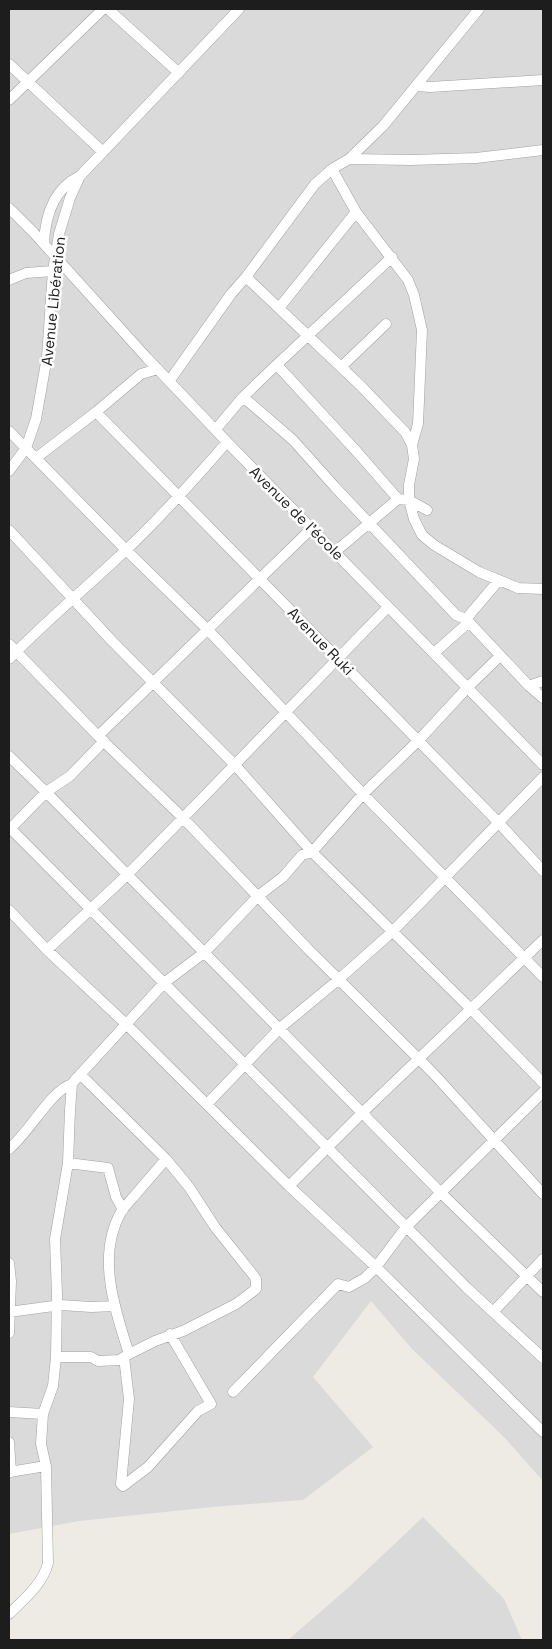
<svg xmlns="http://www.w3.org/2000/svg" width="552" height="1649" font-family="'Space Grotesk',sans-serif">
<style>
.residential{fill:#dbdada}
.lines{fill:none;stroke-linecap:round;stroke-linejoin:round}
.minor-casing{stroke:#a1a1a1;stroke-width:11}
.minor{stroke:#fff;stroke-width:10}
.labels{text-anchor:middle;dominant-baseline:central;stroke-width:5;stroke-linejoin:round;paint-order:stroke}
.street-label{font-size:15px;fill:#1d1d1d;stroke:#fff}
</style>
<rect width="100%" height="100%" fill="#edebe4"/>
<!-- residential -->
<path class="residential" d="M9 9H543V1481L505 1438 412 1349 371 1301 313 1377 373 1447 303 1500 212 1507 79 1521 9 1534Z
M423 1517 504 1599 522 1640H288L349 1587Z"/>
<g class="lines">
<!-- minor casing -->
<g class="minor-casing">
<path id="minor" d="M108 9 179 73
M9 64 103 152
M417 86 430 87 543 80
M9 100 103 9
M349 159 411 160 476 158 543 150
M332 169 356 212 408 280 414 295 422 330 418 424 412 445
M9 208 34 233 147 358 227 442 543 765
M44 244C45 217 53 189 80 176
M246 277 361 386 405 432 412 445 414 459 409 485V500L414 519 422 535 434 545 479 572 518 588 543 589
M9 280 26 273 53 271
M279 308 356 212
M277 365 358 453 398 499
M341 367 386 324
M170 380 231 294 246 277 315 184 332 169 349 159 383 126 479 9
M243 397 293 440 335 487 456 615 466 619
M96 412 498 822 543 871
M216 429 243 397 271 370 392 257
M9 431 126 550 208 630 363 794 543 977
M36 458 96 412 141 374 158 369
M9 471 26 448 36 419 47 357 53 271 59 234 70 198 80 176 239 9
M9 530 112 641 235 765 312 852 471 1009 543 1083
M336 551 398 499 409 500 427 510
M499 580 466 619 529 686 543 698
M9 644 98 736 183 818 308 949 433 1073 543 1194
M434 653 469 622
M9 659C46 621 87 587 126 550 162 516 195 479 227 442
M529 686 543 681
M98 736 312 528
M9 756 46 792 441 1193 543 1292
M9 827 467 1288 543 1358
M9 830 46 792 70 776 104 741
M9 910 47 950 125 1023 289 1186 376 1267 543 1432
M47 950 127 875 183 818 388 607
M207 1104 280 1028 338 980 392 932 543 777
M9 1149C29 1133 50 1091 72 1084
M68 1163 108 1168 116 1197 123 1210
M289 1186 363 1112 543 940
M9 1263 11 1281 9 1333
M494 1311 543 1259
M9 1312 61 1305 91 1307 115 1306
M129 1354C115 1309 96 1256 121 1212 125 1206 131 1200 136 1194 146 1182 156 1171 166 1159
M56 1357H91L98 1361 119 1360 129 1354 155 1341 183 1331 236 1304 256 1289V1279L254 1276 215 1227 189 1187 166 1159 80 1074
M124 1357 129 1399 121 1484 123 1486 148 1467 198 1411 211 1404 170 1334
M233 1392 338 1284 349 1287 365 1278 376 1267 406 1227 543 1092
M9 1412 43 1414
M9 1442 11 1472
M9 1472 46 1466
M9 1614C24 1599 43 1584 48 1563L46 1466 41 1444 43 1414 53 1386 56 1357 57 1294 55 1239 68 1163 70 1110 72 1084 75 1080 164 983 205 952 258 896 283 877 302 855 312 852 363 794 418 741 467 688 500 656"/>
</g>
<!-- minor -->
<use href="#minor" class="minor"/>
</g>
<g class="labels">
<!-- street labels -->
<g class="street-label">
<text transform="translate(53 301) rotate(-84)">Avenue Libération</text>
<text transform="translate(297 513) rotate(45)">Avenue de l'école</text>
<text transform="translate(321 641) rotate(46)">Avenue Ruki</text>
</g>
</g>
<!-- border -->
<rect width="552" height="1649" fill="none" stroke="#1d1d1d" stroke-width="20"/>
</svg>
